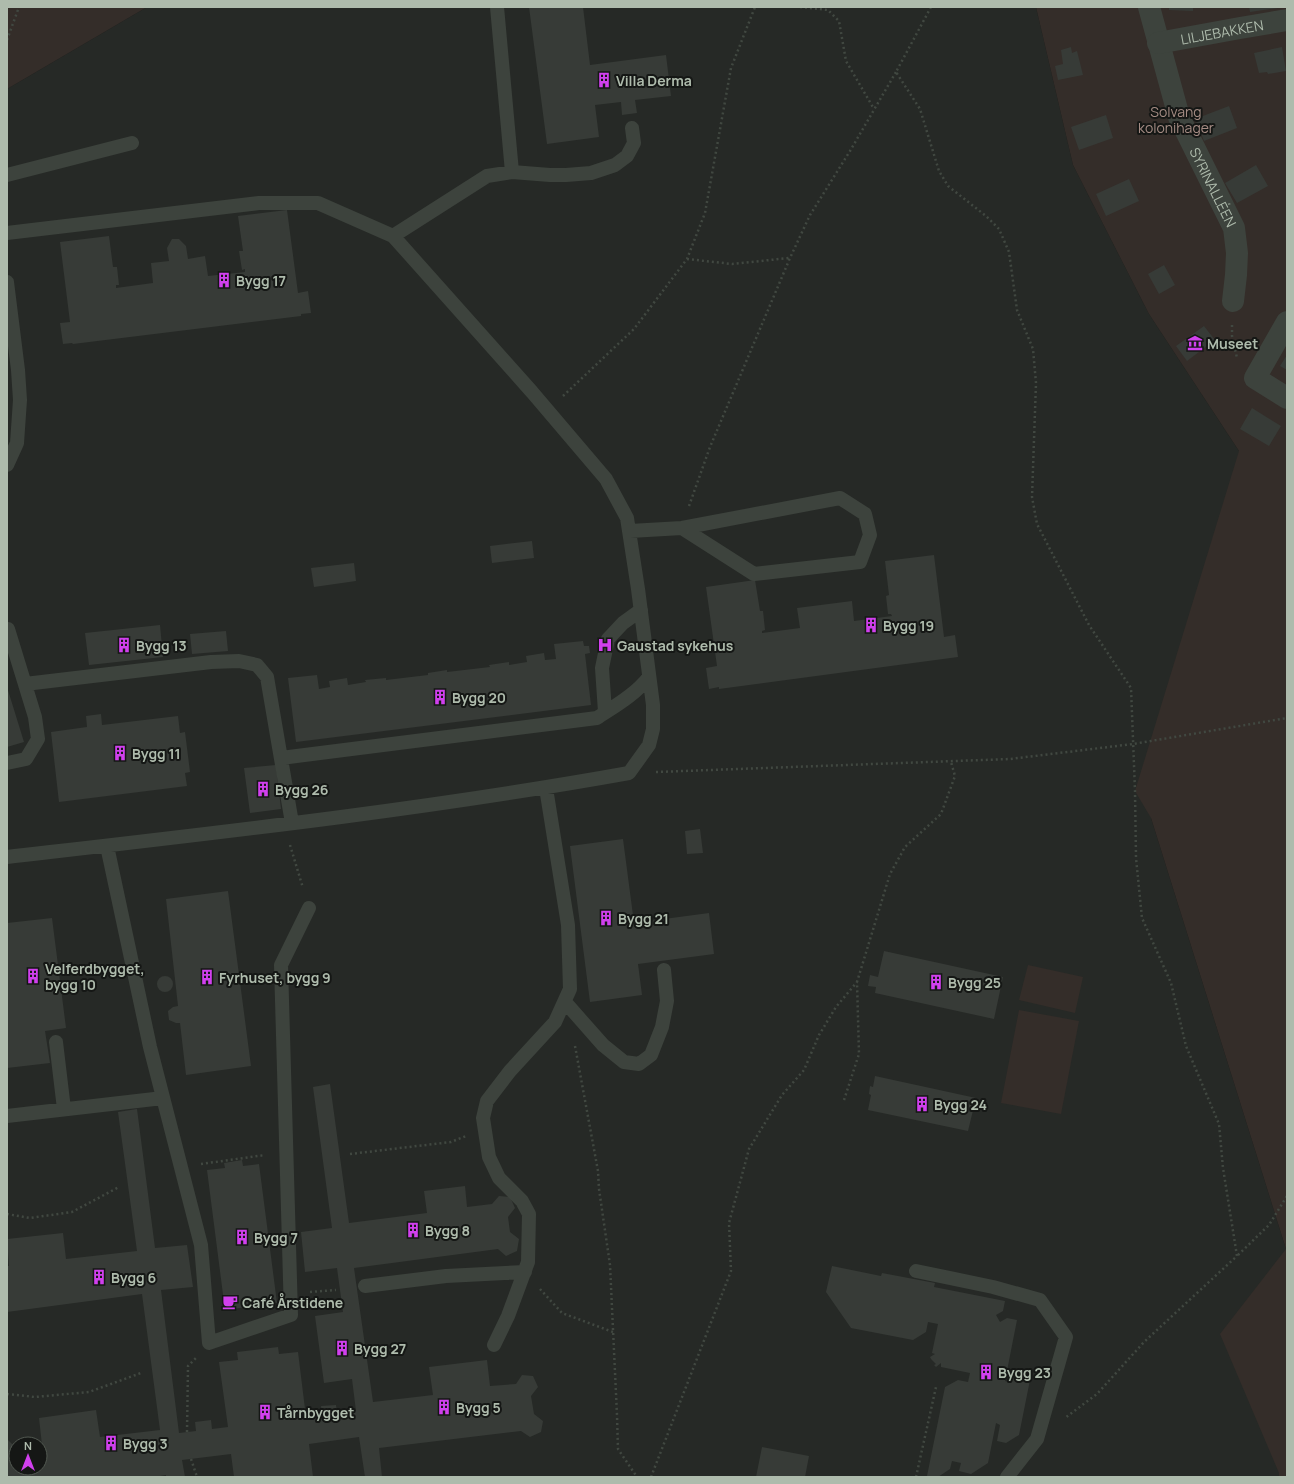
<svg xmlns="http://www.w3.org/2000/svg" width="1294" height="1484" font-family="Manrope,sans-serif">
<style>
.built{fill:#262926;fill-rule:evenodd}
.green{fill:#342d29}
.building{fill:#373b37}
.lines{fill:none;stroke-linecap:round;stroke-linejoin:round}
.path{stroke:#414841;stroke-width:2.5;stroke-dasharray:2 3;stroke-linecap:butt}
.lane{stroke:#3d433d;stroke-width:14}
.street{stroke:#3d433d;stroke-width:22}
.labels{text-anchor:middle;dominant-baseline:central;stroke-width:4;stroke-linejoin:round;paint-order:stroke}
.street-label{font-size:14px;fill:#aebbac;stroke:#151715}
.poi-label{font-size:14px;font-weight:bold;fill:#aebbac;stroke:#151715;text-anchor:start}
.park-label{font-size:14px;fill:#a58c84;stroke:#151715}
</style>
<rect width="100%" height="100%" fill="#1a1c1a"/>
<!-- built -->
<path class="built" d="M147 7H1036L1073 165 1149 314 1239 451 1255 472 1151 818 1286 1249 1287 1260V1477H7V89ZM16 1444H40V1468H16Z"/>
<!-- green -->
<path class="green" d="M7 7H147L7 89Z
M1036 7H1287V1477H1279V1473L1220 1334 1286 1249 1151 818 1135 791 1239 451 1149 314 1073 165Z
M1028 965 1083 977 1075 1013 1019 1000Z
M1019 1010 1079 1021 1061 1114 1001 1103Z"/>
<!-- building -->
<path class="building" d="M529 7H583L590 65 666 55 671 96 635 100 637 113 622 115 621 102 595 105 599 137 547 144Z
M1169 7H1193V11L1169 10Z
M1249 7H1277L1278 8 1250 12Z
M1071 47 1072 53 1077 51 1083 75 1058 80 1055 66 1063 64 1061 50Z
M1282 47 1286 71 1268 74 1267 72 1259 73 1254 53Z
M1229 106 1237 128 1204 141 1195 119Z
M1106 115 1113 138 1079 150 1071 127Z
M1256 165 1268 186 1237 203 1225 183Z
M1129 179 1139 201 1106 216 1096 194Z
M287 210 298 293 308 291 311 313 301 314V316L73 344 72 343 63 344 60 323 70 322 60 242 109 236 113 267H117L119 285H116V288L153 283 151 263 169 261 167 248 172 239H179L186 246 188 259 205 256 208 276 245 272V269L242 270 239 251H243L238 216Z
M1164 265 1175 285 1159 294 1148 274Z
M1204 326 1215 340 1187 361 1176 346Z
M1287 355V370L1280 366Z
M1252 408 1281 426 1269 446 1240 429Z
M532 541 534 558 492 563 490 546Z
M934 555 944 637 955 635 958 657 719 689V687L709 689 706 668 717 666 706 587 755 580 760 611H763L765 630 762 631V633L800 628 797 608 852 601 854 621 892 616 891 614H888L886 596 889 595 885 561Z
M354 563 356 581 314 587 311 568Z
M160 625 163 657 89 665 85 633Z
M226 631 228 651 192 654 190 634Z
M583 641 584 646H589L590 653 585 654 591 705 296 742 288 678 317 675 319 689 330 687 329 681 347 678 348 685 366 682 365 680 386 678V680L428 675V673L447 670V672L490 667 489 665 509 662V665L527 662 526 656 544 653 545 660 556 659 554 644Z
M7 687 24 742 7 747Z
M101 714 102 725 178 716 180 733 185 732 190 772 185 773 187 786 59 802 51 732 87 727 86 716Z
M276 765 281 809 250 813 244 768Z
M700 829 703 853 687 854 685 831Z
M623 839 634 923 709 913 714 954 638 964 642 995 590 1002 570 846Z
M228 891 251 1066 186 1075 180 1023H176L169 1020 168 1011 173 1007 178 1006 166 899Z
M52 918 66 1028 45 1031 50 1063 7 1068V923Z
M884 951 1003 977 994 1019 875 993 876 987 868 986 870 975 878 977Z
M157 984a8 8 0 1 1 16 0a8 8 0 1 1-16 0Z
M875 1076 976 1098 968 1131 868 1110 871 1095 869 1094 870 1086 873 1087Z
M330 1084 349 1223 427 1213 424 1191 465 1186 467 1207 492 1204 499 1196 510 1197 515 1208 508 1217 510 1232 519 1239 517 1251 506 1256 498 1249 354 1268 373 1402 433 1395 429 1367 487 1360 490 1386 516 1384 522 1375 533 1376 538 1387 531 1396 534 1414 543 1421 541 1432 530 1437 521 1431 379 1448 382 1477H365L359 1437 309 1444 313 1477H234L231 1454 182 1460 185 1477H166V1475L154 1477H7V1441L8 1440 16 1448V1468H40V1445H42L39 1418 96 1410 100 1437 160 1430 142 1294 7 1312V1266H9L7 1239 63 1233 66 1259 137 1251 118 1112 137 1109 155 1248 187 1245 193 1287 161 1290 179 1433 196 1431 195 1422 211 1420 212 1429 228 1427 219 1362 238 1360 237 1352 278 1347 279 1354 298 1352 306 1417 322 1415 321 1406 336 1405 337 1413 356 1411 352 1379 324 1383 315 1316 343 1312 337 1268 305 1272 301 1232 332 1228 313 1087Z
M242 1160 243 1166 259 1164 277 1303 225 1310 207 1170 225 1168 224 1163Z
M832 1266 881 1276 882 1273 935 1283 934 1287 1005 1301 1003 1311 996 1315 1000 1322 1007 1318 1017 1320 1005 1381 1009 1382 1011 1371 1031 1375 1019 1435 1006 1443 997 1441 1000 1425 996 1423 988 1463 971 1474 959 1471 961 1463 952 1461 950 1469 938 1477 927 1476 945 1387 958 1380 968 1382 970 1373 941 1367V1363L936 1367 934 1365 936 1364 931 1359 930 1357 935 1354 932 1353 938 1324 928 1322 926 1332 913 1340 851 1328 826 1292Z
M762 1447 809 1456 805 1477H756Z"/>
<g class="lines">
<!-- path -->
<path class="path" d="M800 7 828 10 839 21 846 61 874 109
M931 7 896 72 920 109 939 171 948 186 986 216 999 229 1009 252 1017 310 1033 349 1036 383 1032 497 1037 524 1089 625 1131 688 1135 791 1136 858 1142 918 1171 983 1186 1046 1219 1124 1223 1168 1237 1256 1144 1342 1097 1394 1065 1418
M7 40 19 7
M687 259 732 264 789 258
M1232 325V336L1237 358
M563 396 634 329 687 259 705 213 731 68 755 7
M689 506 710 447 790 258 810 215 850 151 896 72
M656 772 1010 759 1133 744 1287 718
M290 845 303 888
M575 1046 598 1171 599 1189 610 1265 617 1415 618 1449 637 1477
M844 1100 859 1054 857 982 890 874 905 847 941 814 955 776 951 762
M350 1154 451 1142 466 1136
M201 1164 265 1155
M7 1214 30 1218 72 1212 119 1187
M1238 1255 1269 1225 1287 1196
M540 1289 562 1313 613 1332
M310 1292 336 1290
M7 1394 35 1397 89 1392 141 1373
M187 1432 188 1366 196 1358
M191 1459 197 1477
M651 1477 731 1271 729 1223 749 1149 782 1095 804 1070 819 1035 836 1007 857 982
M916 1477 936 1387"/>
<!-- lane -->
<path class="lane" d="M497 7 512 172
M7 175 132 143
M7 233 259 203H318L393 236
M7 282 18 370 20 400 17 443 7 465
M630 531 682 528 840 498 865 514 870 535 860 562 754 574 682 528
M25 684 211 662 239 661 257 665 267 677 292 823
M605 712 602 668 608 639 623 623 641 610
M281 758 597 718C615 706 636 694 649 677
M7 763 26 759 38 739 35 717 8 629
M107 846 150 1047 201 1245 209 1343 291 1315 281 965 309 908
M7 857C215 833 423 810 629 773L649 745 653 729V705L638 589 627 518 606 479 532 392 393 236 487 176 512 172 550 175H566L591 173 615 165 627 156 634 143 632 128
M565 1002 603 1045 624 1062 639 1064 651 1055 662 1027 667 1001 664 970
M56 1042 64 1109
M7 1116 163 1098
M916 1271 993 1287 1040 1300 1066 1337 1037 1439 1007 1477
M365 1286 446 1276 525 1272
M494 1345 508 1316 528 1262 529 1214 522 1201 499 1178 489 1157 483 1118 487 1101 510 1071 555 1022 570 989 568 925 546 788"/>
<!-- street -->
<g class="street">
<path id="s1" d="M1149 7 1179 117 1234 228 1237 253 1236 275 1233 301"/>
<path id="s2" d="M1158 43 1240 28 1287 20"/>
<path d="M1287 322 1255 378 1287 398"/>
</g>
</g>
<!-- icons -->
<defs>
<g id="building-bare" transform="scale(1.2)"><path d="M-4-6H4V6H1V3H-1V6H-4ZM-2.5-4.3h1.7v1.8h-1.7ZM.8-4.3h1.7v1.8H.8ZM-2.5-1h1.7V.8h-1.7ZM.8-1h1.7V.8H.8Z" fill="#d140ee" stroke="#151715" stroke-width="2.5" paint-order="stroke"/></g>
<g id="museum-bare" transform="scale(1.2)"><path d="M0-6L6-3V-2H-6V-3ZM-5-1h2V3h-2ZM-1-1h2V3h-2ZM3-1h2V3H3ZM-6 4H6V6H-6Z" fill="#d140ee" stroke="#151715" stroke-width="2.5" paint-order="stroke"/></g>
<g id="hospital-bare" transform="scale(1.2)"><path d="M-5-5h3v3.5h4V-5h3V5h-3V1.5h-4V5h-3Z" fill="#d140ee" stroke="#151715" stroke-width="2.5" paint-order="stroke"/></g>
<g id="cafe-bare" transform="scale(1.2)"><path d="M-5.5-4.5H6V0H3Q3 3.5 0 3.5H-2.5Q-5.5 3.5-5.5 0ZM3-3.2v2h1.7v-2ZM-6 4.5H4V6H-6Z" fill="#d140ee" stroke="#151715" stroke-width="2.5" paint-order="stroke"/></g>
</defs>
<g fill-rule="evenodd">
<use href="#building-bare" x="604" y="80"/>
<use href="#building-bare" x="224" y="280"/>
<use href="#museum-bare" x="1195" y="343"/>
<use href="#building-bare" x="871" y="625"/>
<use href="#building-bare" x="124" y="645"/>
<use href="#hospital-bare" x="605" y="645"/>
<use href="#building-bare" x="440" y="697"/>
<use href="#building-bare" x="120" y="753"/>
<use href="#building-bare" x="263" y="789"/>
<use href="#building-bare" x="606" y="918"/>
<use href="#building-bare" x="33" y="976"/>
<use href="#building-bare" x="207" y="977"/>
<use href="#building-bare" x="936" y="982"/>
<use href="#building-bare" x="922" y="1104"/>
<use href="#building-bare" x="413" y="1230"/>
<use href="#building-bare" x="242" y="1237"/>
<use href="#building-bare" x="99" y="1277"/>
<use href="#cafe-bare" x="230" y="1302"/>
<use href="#building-bare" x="342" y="1348"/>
<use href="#building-bare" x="986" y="1372"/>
<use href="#building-bare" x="444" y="1407"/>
<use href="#building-bare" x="265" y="1412"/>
<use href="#building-bare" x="111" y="1443"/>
</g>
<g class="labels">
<!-- street labels -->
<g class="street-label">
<text stroke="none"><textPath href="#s2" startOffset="65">LILJEBAKKEN</textPath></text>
<text stroke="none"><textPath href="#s1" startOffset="192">SYRINALLÉEN</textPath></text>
</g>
<!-- poi labels -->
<g class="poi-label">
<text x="616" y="80">Villa Derma</text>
<text x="236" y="280">Bygg 17</text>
<text x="1207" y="343">Museet</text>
<text x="883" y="625">Bygg 19</text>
<text x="136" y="645">Bygg 13</text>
<text x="617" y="645">Gaustad sykehus</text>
<text x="452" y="697">Bygg 20</text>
<text x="132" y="753">Bygg 11</text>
<text x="275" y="789">Bygg 26</text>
<text x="618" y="918">Bygg 21</text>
<text x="45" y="968">Velferdbygget,<tspan x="45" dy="16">bygg 10</tspan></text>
<text x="219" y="977">Fyrhuset, bygg 9</text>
<text x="948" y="982">Bygg 25</text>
<text x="934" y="1104">Bygg 24</text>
<text x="425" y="1230">Bygg 8</text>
<text x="254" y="1237">Bygg 7</text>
<text x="111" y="1277">Bygg 6</text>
<text x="242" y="1302">Café Årstidene</text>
<text x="354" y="1348">Bygg 27</text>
<text x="998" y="1372">Bygg 23</text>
<text x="456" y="1407">Bygg 5</text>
<text x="277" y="1412">Tårnbygget</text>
<text x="123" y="1443">Bygg 3</text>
</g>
<!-- park labels -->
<g class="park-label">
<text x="1176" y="111">Solvang<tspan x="1176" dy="16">kolonihager</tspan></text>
</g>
</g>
<!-- border -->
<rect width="1294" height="1484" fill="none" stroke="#aebbac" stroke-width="16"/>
<!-- north arrow -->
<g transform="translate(28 1456)"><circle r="19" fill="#151715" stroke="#525951"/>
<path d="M0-3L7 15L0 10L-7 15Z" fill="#d140ee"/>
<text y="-6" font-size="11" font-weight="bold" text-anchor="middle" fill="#aebbac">N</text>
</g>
</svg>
